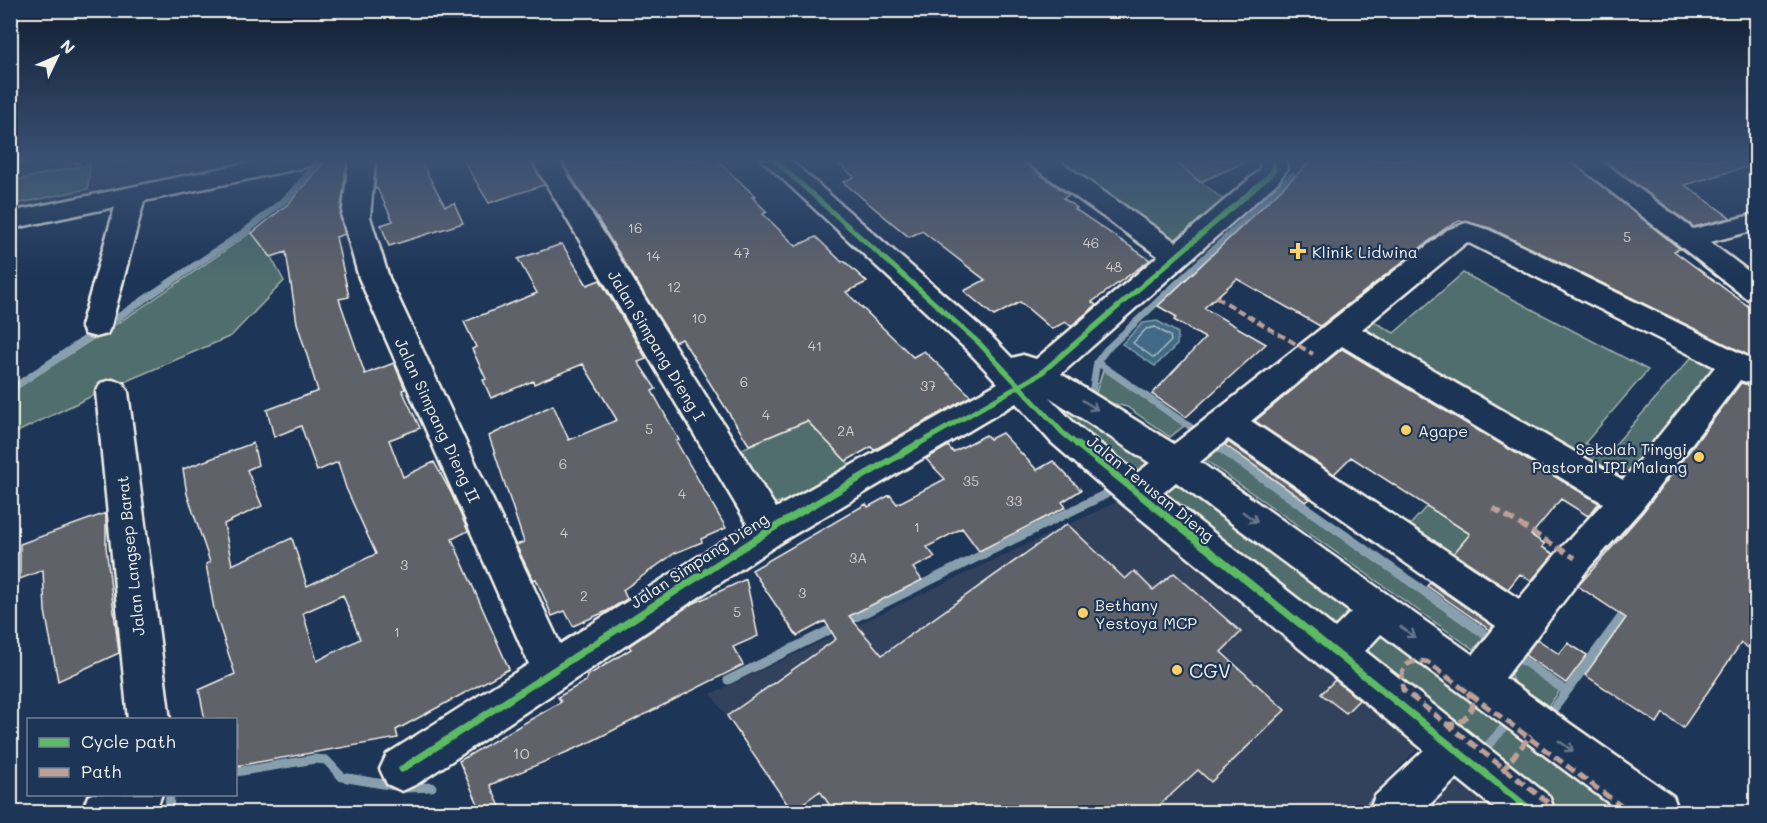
<svg xmlns="http://www.w3.org/2000/svg" width="1767" height="823" font-family="Mali,sans-serif">
<style>
.built{fill:#31425d}
.green{fill:#4f6e6d;stroke:#a2b0aa;stroke-width:1.5}
.water{fill:#406a87;stroke:#88a0ae;stroke-width:1.5}
.lines{fill:none;stroke-linecap:round;stroke-linejoin:round}
.shore{stroke:#acbbc1;stroke-width:1.5}
.stream-far1{stroke:#88a0ae;stroke-width:7}
.stream{stroke:#88a0ae;stroke-width:9}
.building{fill:#61626b;stroke:#f4f1e8;stroke-width:1.5;fill-rule:evenodd}
.minor-casing{stroke:#f4f1e8;stroke-width:5}
.minor{fill:#1d3557;fill-rule:evenodd}
.quiet-far1{stroke:#bda197;stroke-width:4;stroke-dasharray:8 4;stroke-linecap:butt}
.quiet{stroke:#bda197;stroke-width:5;stroke-dasharray:10 5;stroke-linecap:butt}
.cycleway-far1-casing{stroke:#1d3557;stroke-width:8}
.cycleway-casing{stroke:#1d3557;stroke-width:10}
.cycleway-far1{stroke:#5cba63;stroke-width:5}
.cycleway{stroke:#5cba63;stroke-width:7}
.oneway{stroke:#68778a}
.poi-dot{fill:#ffd166;stroke:#1d3557;stroke-width:2}
.labels{text-anchor:middle;dominant-baseline:central;stroke-width:4.5;stroke-linejoin:round;paint-order:stroke}
.number-label{font-size:14px;fill:#cfcdc9}
.poi-label{font-size:16px;fill:#f4f1e8;stroke:#1d3557;text-anchor:start}
.street-label{font-size:16px;fill:#f4f1e8;stroke:#1d3557}
.near-number-label{font-size:16px;fill:#cfcdc9}
.near-poi-label{font-size:20px;fill:#f4f1e8;stroke:#1d3557;text-anchor:start}
</style>
<rect width="100%" height="100%" fill="#1d3557"/>
<filter id="ink" filterUnits="userSpaceOnUse"><feTurbulence type="fractalNoise" baseFrequency=".0167" numOctaves="2"/><feDisplacementMap in="SourceGraphic" scale="12" xChannelSelector="R" yChannelSelector="G"/><feConvolveMatrix kernelMatrix="1 2 1 2 8 2 1 2 1" color-interpolation-filters="sRGB"/></filter>
<g filter="url(#ink)">
<!-- built -->
<path class="built" d="M53 160H288L11 216 10 175Z
M1125 498 1423 743 1357 812H793L711 694Z
M1458 779 1500 812H1426Z"/>
<!-- green -->
<path class="green" d="M1054 160H1174L1226 202 1172 241Z
M90 164 88 189 11 205V181Z
M252 232 271 257 284 281 231 336 94 395 11 435V392L138 310Z
M1463 273 1648 370 1585 443 1606 455 1697 351 1723 364 1622 491 1354 334 1371 320 1394 333Z
M1103 370 1184 426 1170 437 1127 407 1102 401 1095 396Z
M1065 404 1150 463 1146 472 1130 476 1056 408Z
M807 421 851 466 785 501 776 503 765 496 737 451Z
M1211 445 1485 639 1473 649 1205 460Z
M1176 483H1186L1351 609C1349 624 1343 626 1330 630L1163 503V490L1169 484Z
M1427 506 1470 534 1452 556 1408 527Z
M1379 629 1511 719 1634 812H1555L1369 668 1358 644Z
M1516 659 1560 690 1546 710 1515 688 1510 673Z"/>
<!-- water -->
<path class="water" d="M1157 321 1178 333 1177 345 1155 366 1122 344 1143 323Z"/>
<g class="lines">
<!-- shore -->
<path class="shore" d="M1155 327 1170 336 1171 341 1154 358 1133 343 1146 329Z"/>
<!-- stream-far1 -->
<path class="stream-far1" d="M1097 362 1192 428
M10 390 246 231 288 197 321 160
M1092 393 1097 362 1106 350 1292 176"/>
<!-- stream -->
<path class="stream" d="M1216 445 1484 633
M1518 657 1566 691
M728 680 1106 494
M1550 714 1628 608
M1485 749 1507 724
M236 772 315 759 326 760 342 777 407 788 432 787
M169 812 170 794
M1364 812 1377 798"/>
</g>
<!-- building -->
<path class="building" d="M326 160H347L340 217 345 234 336 237 349 297 339 299 365 374 394 363 405 389 402 390 420 428 389 440 403 477 434 462 451 493 468 531 452 539 509 669 396 730 398 738 236 766V720H205L199 690 235 674 214 609 206 564 210 562 187 494 183 469 253 443 258 465 247 470 262 506 224 524 232 565 292 538 307 586 376 554 346 488 338 462 317 471 301 426 274 437 267 410 318 391 297 323 286 252 271 257 252 233 289 203ZM343 595 360 639 317 661 303 613Z
M377 160H420L445 206 454 203 463 223 389 246 381 225 393 221 377 188 375 189Z
M463 160H530L544 185 489 203Z
M561 160H717L755 196 752 197 767 212 763 214 796 246 816 237 842 262 844 261 867 282 846 292 913 357 924 351 971 396 874 450 871 447 846 461 807 421 749 445 682 339 674 342Z
M834 160H1019L1069 195 1063 198 1077 208 1075 209 1150 260 1092 302 1096 305 1071 326 1065 322 1052 329 1020 302 994 316 964 291 985 280 922 231 909 237 843 182 854 177Z
M1174 160H1250L1200 182Z
M1312 160H1569L1680 249 1674 251 1756 312V359L1490 228 1459 221 1446 228 1320 326 1237 279 1204 308 1266 344 1186 417 1152 394 1205 338 1174 320 1177 317 1158 306Z
M1604 160H1750V166L1685 185 1731 218 1694 227Z
M562 244 587 285 600 280 643 353 646 359 638 362 656 389 652 391 679 440 676 441 726 528 701 539 702 542 675 553 623 590 627 599 607 611 573 626 565 611 552 616 536 579 533 580 516 545 524 542 489 436 553 405 569 440 617 420 583 364 534 384 533 381 491 398 483 380 486 379 472 349 476 347 464 322 537 293 518 259Z
M1342 349 1599 503 1588 516 1561 499 1531 535 1545 544 1542 547 1554 554 1531 581 1520 574 1508 589 1454 553 1470 534 1351 457 1334 474 1255 421Z
M1741 383 1756 387V653L1741 643 1683 728 1663 713 1657 723 1585 675 1626 618 1578 586 1643 512Z
M1002 433 1037 470 1053 461 1081 490 1062 502 1066 507 979 551 962 528 927 547 935 557 913 568 922 580 849 616 882 655 1067 524 1125 579 1134 571 1153 590 1174 573 1241 632 1221 652 1285 710 1211 782 1198 770 1151 813H835L820 791 792 811 727 716 836 639 825 621 797 636 752 570 866 504 868 507 890 495 897 504 945 479 926 459 948 446 953 452 986 435 990 439Z
M1228 442 1310 499 1306 502 1225 445Z
M106 513V547L119 653 58 681 45 611 43 570 20 579V544Z
M746 579 758 636 733 647 743 665 588 743 490 785 503 813H482L459 761 561 702 558 697 586 681 587 676 631 649 629 646 690 605Z
M1430 583 1493 626 1490 630 1427 586Z
M1537 639 1559 654 1568 643 1587 655 1566 683 1525 655Z
M1335 680 1359 700 1346 713 1321 694Z"/>
<g class="lines">
<!-- minor casing -->
<g class="minor-casing">
<path id="minor" d="M262 160H314L311 165 302 168 144 201 111 326 107 334 96 337 85 334 81 326 115 207 10 229V212Z
M349 160H375L370 217 389 278 560 644 748 525 532 160H558L776 508 998 383 968 351 762 160H790L990 335 1012 358 1023 355 1036 359 1158 256 1031 165 1028 160H1058L1176 242 1260 170V160H1286L1287 169 1278 182 1061 374 1174 444 1447 230 1466 223 1489 230 1756 361V385L1740 380 1641 510 1588 569 1505 678 1673 796 1679 812H1621L1381 634 1365 651 1549 796 1555 812H1499L1457 778 1422 812H1369L1375 796 1424 750 1123 504 1051 442 1016 403 783 541 417 784 402 791 387 784 380 769 387 754 529 664 359 278 342 217ZM1467 242 1715 367 1623 480 1362 329ZM1342 346 1603 503 1562 547 1519 599 1251 421ZM1049 397 1150 463 1137 473 1075 424ZM1228 439 1496 626 1473 655 1200 462ZM1176 482 1351 612 1335 628 1163 493Z
M1571 160H1600L1693 229 1756 214V230L1710 242 1756 277V301L1746 298Z
M112 380 123 383 128 392 170 720H128L96 392 101 383Z
M92 794H162L156 810 150 812H82L88 796Z"/>
</g>
<!-- minor -->
<use href="#minor" class="minor"/>
<!-- quiet-far1 -->
<path class="quiet-far1" d="M74 160 77 163 88 160
M1216 297 1313 354"/>
<!-- quiet -->
<path class="quiet" d="M1493 508 1575 558
M1445 724C1460 726 1468 718 1473 705L1468 692
M1502 771 1531 735
M1560 812 1403 690C1399 670 1404 658 1427 662L1629 812"/>
<!-- cycleway-far1 casing -->
<g class="cycleway-far1-casing">
<path id="cycleway-far1" d="M774 160 979 343 1063 433 1079 446
M915 446 1040 374 1269 176 1274 169 1273 160"/>
</g>
<!-- cycleway casing -->
<g class="cycleway-casing">
<path id="cycleway" d="M1077 444 1533 812
M402 769 770 530 918 444"/>
</g>
<!-- cycleway-far1 -->
<use href="#cycleway-far1" class="cycleway-far1"/>
<!-- cycleway -->
<use href="#cycleway" class="cycleway"/>
</g>
<!-- one-way arrows -->
<defs><path id="oneway-shaft" d="M-6 0H5M1.5-3L5.5 0L1.5 3" fill="none" stroke-width="1.6" stroke-linecap="round" stroke-linejoin="round" transform="scale(1.5)"/></defs>
<g class="oneway">
<use href="#oneway-shaft" transform="translate(1090 405) rotate(32)"/>
<use href="#oneway-shaft" transform="translate(1250 517) rotate(36)"/>
<use href="#oneway-shaft" transform="translate(1408 632) rotate(36)"/>
<use href="#oneway-shaft" transform="translate(1566 746) rotate(36)"/>
</g>
</g>
<!-- sky -->
<linearGradient id="sky" x2="0" y2="1"><stop stop-color="#101d30"/><stop offset="0.58" stop-color="#3a5174"/><stop offset="1" stop-color="#3a5174" stop-opacity="0"/></linearGradient>
<rect width="1767" height="276" fill="url(#sky)"/>
<!-- markers -->
<g class="poi-dot">
<path d="M1295 242h6v6h6v6h-6v6h-6v-6h-6v-6h6z"/>
<circle cx="1406" cy="430" r="6"/>
<circle cx="1699" cy="457" r="6"/>
<circle cx="1083" cy="613" r="6"/>
<circle cx="1177" cy="670" r="6"/>
</g>
<g class="labels">
<!-- number labels -->
<g class="number-label">
<text x="635" y="227">16</text>
<text x="1627" y="236">5</text>
<text x="1091" y="242">46</text>
<text x="742" y="252">47</text>
<text x="653" y="255">14</text>
<text x="1114" y="266">48</text>
<text x="674" y="286">12</text>
<text x="699" y="317">10</text>
<text x="815" y="345">41</text>
<text x="744" y="381">6</text>
<text x="928" y="385">37</text>
<text x="766" y="414">4</text>
<text x="649" y="428">5</text>
<text x="846" y="430">2A</text>
<text x="563" y="463">6</text>
<text x="971" y="480">35</text>
<text x="682" y="493">4</text>
<text x="1014" y="500">33</text>
<text x="917" y="526">1</text>
<text x="564" y="532">4</text>
<text x="858" y="557">3A</text>
<text x="404" y="564">3</text>
<text x="802" y="592">3</text>
<text x="584" y="595">2</text>
<text x="737" y="611">5</text>
<text x="397" y="631">1</text>
</g>
<!-- poi labels -->
<g class="poi-label">
<text x="1312" y="251">Klinik Lidwina</text>
<text x="1418" y="430">Agape</text>
<text x="1687" y="448" text-anchor="end">Sekolah Tinggi<tspan x="1687" dy="18">Pastoral IPI Malang</tspan></text>
<text x="1095" y="604">Bethany<tspan x="1095" dy="18">Yestoya MCP</tspan></text>
</g>
<!-- street labels -->
<g class="street-label">
<text transform="translate(657 345) rotate(59)">Jalan Simpang Dieng I</text>
<text transform="translate(438 420) rotate(65)">Jalan Simpang Dieng II</text>
<text transform="translate(1151 488) rotate(39)">Jalan Terusan Dieng</text>
<text transform="translate(130 556) rotate(-96)">Jalan Langsep Barat</text>
<text transform="translate(699 560) rotate(-33)">Jalan Simpang Dieng</text>
</g>
<!-- near-number labels -->
<g class="near-number-label">
<text x="521" y="752">10</text>
</g>
<!-- near-poi labels -->
<g class="near-poi-label">
<text x="1189" y="670">CGV</text>
</g>
</g>
<!-- margin -->
<rect width="1767" height="823" fill="none" stroke="#1d3557" stroke-width="36"/>
<rect x="18" y="18" width="1731" height="787" fill="none" stroke="#f4f1e8" stroke-width="2" filter="url(#ink)"/>
<!-- legend -->
<rect x="27" y="718" width="210" height="78" fill="#1d3557" stroke="#738091" stroke-width="1.5"/>
<rect x="39" y="738" width="30" height="9" fill="#5cba63" stroke="#738091" stroke-width="1.5"/>
<text x="81" y="748" font-size="18" fill="#f4f1e8">Cycle path</text>
<rect x="39" y="768" width="30" height="9" fill="#bda197" stroke="#738091" stroke-width="1.5"/>
<text x="81" y="778" font-size="18" fill="#f4f1e8">Path</text>
<!-- north arrow -->
<g transform="translate(57 57) rotate(46)" stroke="#1d3557" stroke-width="4.5" paint-order="stroke">
<path d="M0-4.5L10 22L0 15L-10 22Z" fill="#f4f1e8"/>
<text y="-9" font-size="16" font-weight="bold" text-anchor="middle" fill="#f4f1e8">N</text>
</g>
</svg>
